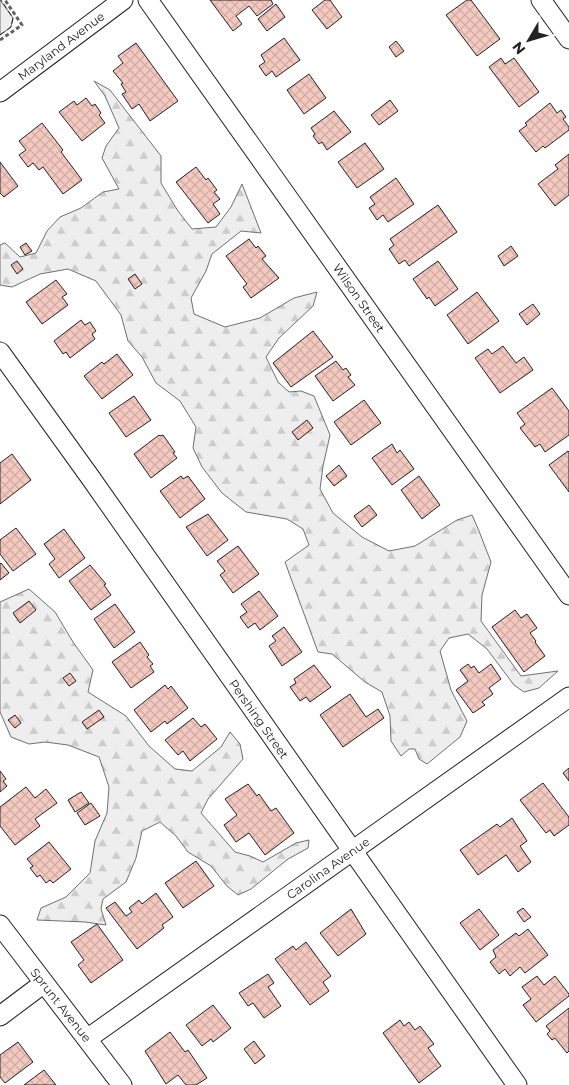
<svg xmlns="http://www.w3.org/2000/svg" width="569" height="1085" font-family="Montserrat,sans-serif">
<style>
.forest{fill:url(#forest-firs);stroke:#6f6f6f}
.pitch{fill:#eee;stroke:#6f6f6f}
.building{fill:url(#building-cross-hatch);stroke:#222}
.lines{fill:none;stroke-linecap:round;stroke-linejoin:round}
.street-casing{stroke:#222;stroke-width:21}
.path{stroke:#646464;stroke-width:3;stroke-dasharray:4 2.5;stroke-linecap:butt}
.street{stroke:#fff;stroke-width:19}
.fence{stroke:#222;stroke-width:1;stroke-dasharray:6 2.5;stroke-linecap:butt}
.labels{text-anchor:middle;dominant-baseline:central;stroke-width:4;stroke-linejoin:round;paint-order:stroke}
.street-label{font-size:12px;fill:#222;stroke:#fff}
</style>
<defs>
<pattern id="forest-firs" width="22" height="20" patternUnits="userSpaceOnUse" patternTransform="scale(1.25)"><rect width="22" height="20" fill="#eee"/><path d="M5 1l3.5 6h-7zM16 11l3.5 6h-7z" fill="#ccc"/></pattern>
<pattern id="building-cross-hatch" width="8" height="8" patternUnits="userSpaceOnUse" patternTransform="scale(1.25)"><rect width="8" height="8" fill="#f3c9c0"/><path d="M0 0l8 8M0 8l8-8" fill="none" stroke="#d0aca5"/></pattern>
</defs>
<rect width="100%" height="100%" fill="#fff"/>
<!-- forest -->
<path class="forest" d="M94 81 110 90 161 156V183L178 211 192 229 216 227 231 207 242 184 261 233 241 231 212 254 206 271 191 298 194 314 225 327 260 318 294 298 317 292 313 306 279 338 266 357 278 382 289 392 301 391 314 396 330 435 323 466 320 489 333 513 362 537 389 551 415 546 457 520 472 515 479 531 491 562 482 595 481 621 521 676 558 671 539 688 524 692 514 685 487 649 468 634 449 638 440 651 451 690 467 721 460 737 427 764 419 759 415 749H409L401 756 391 741 390 716 382 692 365 682 332 654 318 652 285 562 309 545 303 529 287 519 246 512 222 493 202 467 193 448 196 427 180 401 156 383 142 357 128 341 121 315 96 281 68 269 40 274 12 287 0 285V245L5 243 20 257 36 253 47 231 60 217 81 208 103 192 119 189 102 158 106 146 119 128 105 96Z
M29 589 55 612 73 642 93 670 88 692 126 716 149 746 175 769 192 771 221 747 230 732 240 744 243 759 208 799 201 813 235 852 250 856 263 862 296 843 309 840 308 848 288 859 251 889 238 895 227 886 211 866 188 852 176 836 160 822 142 831 136 858 126 882 103 899 101 909 106 925 85 922 37 920 41 908 66 897 90 873 95 841 107 813 109 787 99 757 68 745 45 742 29 744 11 737 0 712V602Z"/>
<!-- pitch -->
<path class="pitch" d="M0 0 13 18 11 27 0 35Z"/>
<!-- building -->
<path class="building" d="M210 0H271L273 4 257 16 249 6 236 16 242 24 233 31Z
M325 0H330L342 17 327 29 312 10Z
M467 0H471L500 39 477 56 446 15Z
M276 4 285 17 267 31 258 19Z
M284 38 300 60 276 77 272 71 266 76 259 66 265 62 261 55Z
M396 41 404 51 396 57 389 47Z
M136 43 178 101 150 121 139 104 132 109 122 94 126 92 121 84 123 83 113 71 123 63 118 56Z
M501 58 505 64 514 58 539 92 519 107 489 67Z
M309 74 326 98 304 114 287 90Z
M86 98 92 106 95 104 101 113 99 115 105 123 82 141 59 112 74 101 77 105Z
M390 100 398 111 379 125 371 115Z
M550 103 557 113 561 110 566 117 563 119 569 127V130L545 148 543 146 536 152 519 131 527 125 525 123Z
M334 111 351 132 327 150 322 142 319 144 313 136 315 134 311 128Z
M42 123 63 150 61 152 82 180 63 194 43 167 39 170 33 163 28 167 19 155 26 150 19 141Z
M365 143 384 169 357 188 338 162Z
M569 154V195L555 206 538 184 558 169 555 165Z
M0 162 18 186 4 197 0 193Z
M196 167 206 180 208 178 217 190 214 192 220 199 213 204 220 214 208 223 176 182Z
M396 178 414 204 388 222 383 215 377 220 369 208 375 204 370 197Z
M438 205 457 232 409 266 405 260 399 264 389 249 394 245 390 239Z
M249 239 256 248 258 246 266 256 262 259 279 278 251 298 243 287 247 284 226 256Z
M26 243 32 251 25 255 20 247Z
M511 246 518 256 504 266 498 256Z
M17 261 23 269 17 274 11 265Z
M438 261 458 289 435 306 429 297 427 299 413 279Z
M135 274 142 284 135 289 128 279Z
M56 280 67 294 62 297 68 305 42 324 26 302Z
M477 292 499 321 468 344 447 315Z
M533 304 540 314 527 325 519 314Z
M81 320 85 325 90 322 96 331 92 334 95 339 70 358 66 352 63 354 54 341Z
M313 331 333 357 291 387 273 363Z
M503 346 516 363 524 357 533 370 500 393 475 358 488 349 492 354Z
M117 354 133 375 102 399 84 376 102 362 104 364Z
M336 361 343 370 346 368 351 375 348 377 355 385 333 401 315 376Z
M552 388 569 411V435L545 452 540 444 535 447 520 428 525 424 517 413Z
M134 396 151 420 126 437 109 413Z
M364 400 381 423 351 445 334 422Z
M307 420 313 428 298 440 292 432Z
M159 435 160 436 163 435 175 452 173 453 177 458 151 478 134 454Z
M392 444 397 453 400 450 414 469 392 485 372 458Z
M568 451 569 452V492L549 465Z
M12 454 31 480 0 504V463Z
M339 465 347 476 334 486 326 476Z
M181 476 183 479 188 476 205 499 180 518 160 491Z
M419 476 440 505 422 519 401 490Z
M369 505 377 515 362 527 354 516Z
M208 514 228 540 207 556 186 527Z
M16 528 36 554 13 571 0 554V540Z
M64 529 85 558 59 578 49 564 55 559 44 544Z
M238 546 259 574 233 593 220 575 225 571 217 561Z
M1 563 9 573 0 580V564Z
M90 565 106 584 104 585 111 595 91 610 69 581Z
M259 591 278 616 260 630 255 623 248 628 240 617 247 612 241 604Z
M29 601 36 610 20 623 13 613Z
M115 604 135 632 114 648 94 619Z
M515 610 521 618 527 614 537 628 530 633 536 641 535 642 545 656 524 672 492 627Z
M284 627 302 652 282 666 269 646 276 641 272 636Z
M140 642 149 655 147 657 153 664 150 666 154 672 131 688 112 662Z
M468 664 471 668 474 666 479 673 491 664 501 679 489 688 493 694 482 702 485 705 473 713 456 690 468 681 460 670Z
M314 665 331 687 310 702 306 697 300 701 290 687 296 683 294 679Z
M70 673 76 681 69 686 63 678Z
M165 685 168 689 171 686 188 708 167 724 165 721 151 732 134 710Z
M350 694 366 717 378 709 384 718 343 747 320 715Z
M99 710 104 717 87 729 82 722Z
M15 715 21 723 15 728 8 720Z
M193 718 201 727 205 724 217 739 190 761 183 751 178 755 165 740Z
M569 768V781L563 773Z
M0 771 6 779 3 781 7 786 0 792Z
M543 783 569 817V825L554 836 550 830 546 833 520 800Z
M248 784 257 796 259 794 271 811 276 808 294 833 265 855 249 833 236 842 224 825 237 815 225 799Z
M26 787 35 798 46 789 57 803 35 819 40 826 15 845 0 826V807Z
M81 792 89 803 75 812 68 800Z
M91 803 100 816 85 825 77 813Z
M512 818 527 841 520 846 531 862 518 872 506 855 478 875 460 850 497 824 500 827Z
M49 842 71 869 53 883 50 880 46 883 40 875 37 877 30 868 33 866 27 859Z
M196 861 214 886 183 908 165 883Z
M156 893 173 917 162 925 164 928 137 949 106 908 115 902 126 916 132 912 129 908 139 900 142 904Z
M523 908 531 917 524 922 517 912Z
M351 909 366 934 338 956 320 933Z
M479 909 499 935 480 950 460 923Z
M97 924 123 960 91 983 78 965 84 960 71 942Z
M528 929 548 955 525 973 520 967 510 976 505 969 499 974 490 962 496 957 493 950 516 933 519 936Z
M306 942 331 976 323 982 329 991 310 1005 275 959 293 946 296 950Z
M268 974 274 983 268 987 281 1006 264 1018 253 1003 248 1006 239 993Z
M537 976 544 985 555 976 569 994V996L536 1022 523 1005 531 999 522 987Z
M213 1005 231 1028 213 1042 211 1039 202 1046 186 1025Z
M569 1008V1051L567 1053 555 1038 552 1040 547 1034 550 1031 546 1026Z
M400 1020 404 1026 409 1022 415 1030 420 1026 434 1044 428 1048 441 1066 419 1083 383 1033Z
M170 1032 185 1052 188 1050 207 1078 196 1085H186L178 1075 166 1084 145 1051Z
M254 1041 265 1056 255 1064 244 1049Z
M18 1042 33 1062 5 1083 0 1077V1055Z
M44 1070 56 1085H24Z"/>
<g class="lines">
<!-- street casing -->
<g class="street-casing">
<path id="street" d="M148 0 569 595
M541 0 569 39
M0 92 123 0
M0 352 90 477 517 1085
M0 925 122 1085
M0 1016 44 983
M87 1039 569 697"/>
</g>
<!-- path -->
<path class="path" d="M0 40 22 25 5 0"/>
<!-- street -->
<use href="#street" class="street"/>
<!-- fence -->
<path class="fence" d="M0 35 11 27 13 18 1 0"/>
</g>
<g class="labels">
<!-- street labels -->
<g class="street-label">
<text transform="translate(61 46) rotate(-37)">Maryland Avenue</text>
<text transform="translate(359 298) rotate(55)">Wilson Street</text>
<text transform="translate(259 719) rotate(55)">Pershing Street</text>
<text transform="translate(328 868) rotate(-35)">Carolina Avenue</text>
<text transform="translate(61 1005) rotate(52)">Sprunt Avenue</text>
</g>
</g>
<!-- north arrow -->
<g transform="translate(529 40) rotate(232)" stroke="#ffffff" stroke-width="4" paint-order="stroke">
<path d="M0-4L9 19L0 12L-9 19Z" fill="#222222"/>
<text y="-8" font-size="14" font-weight="bold" text-anchor="middle" fill="#222222">N</text>
</g>
</svg>
